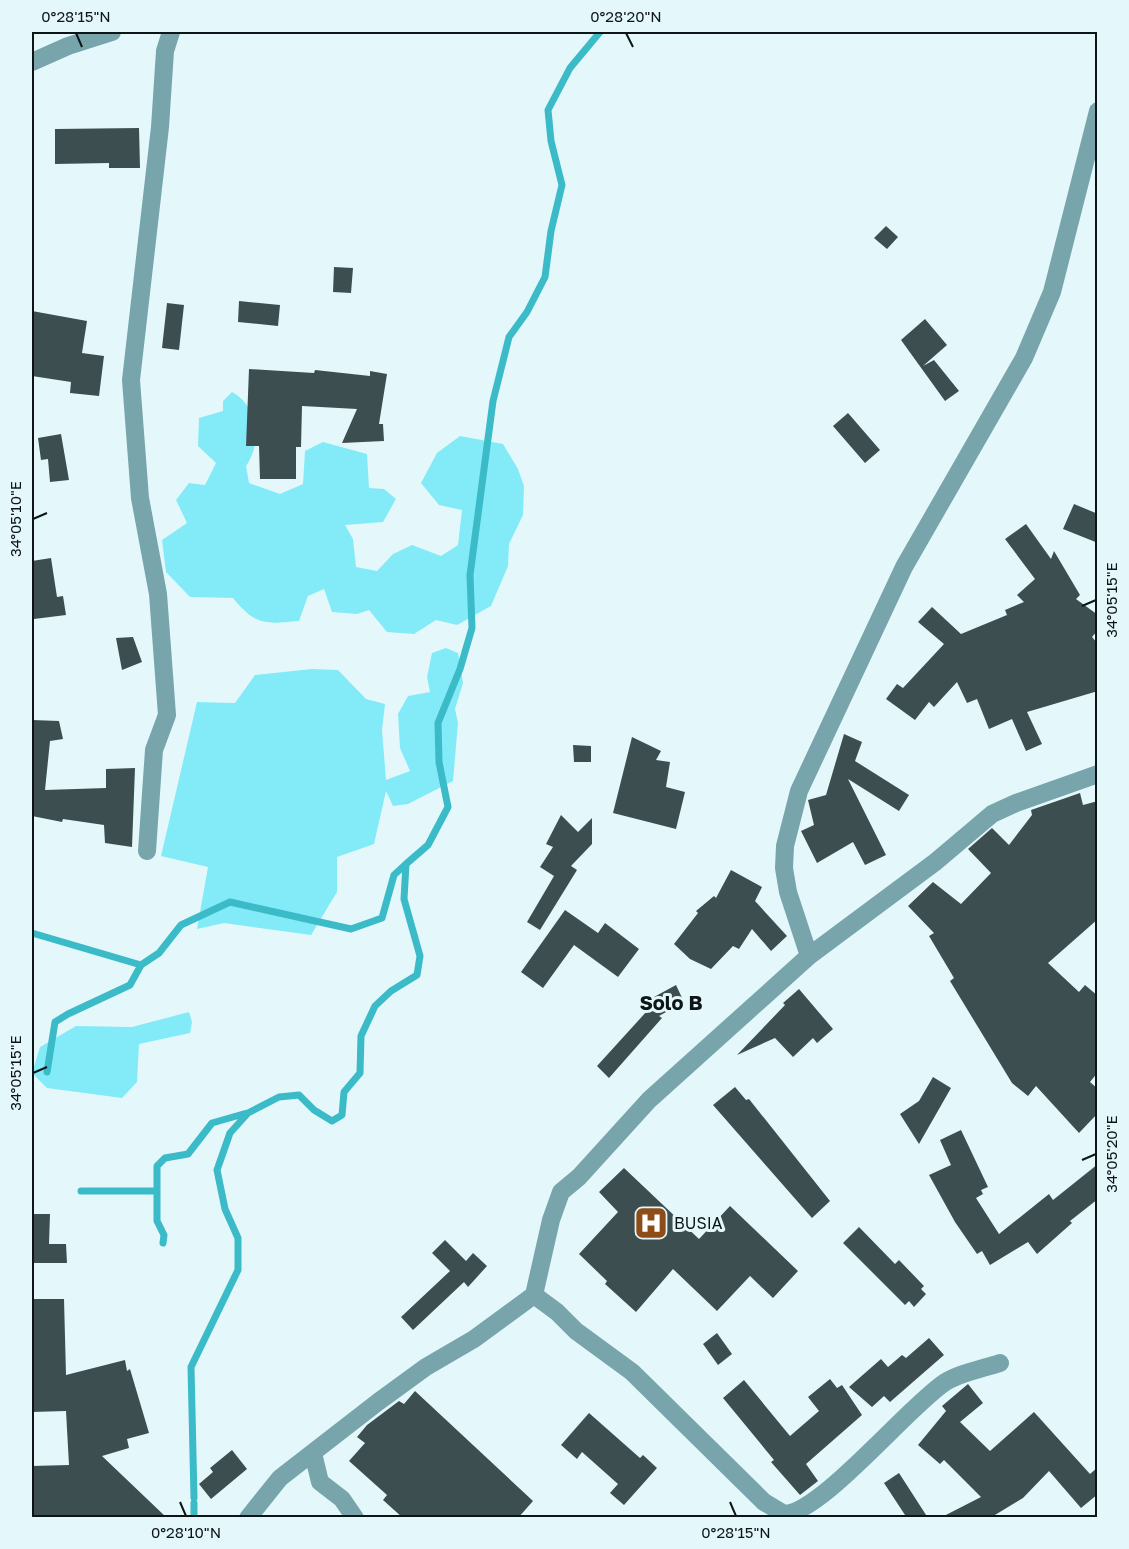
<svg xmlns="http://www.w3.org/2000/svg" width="1129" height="1549" font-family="'Golos Text',sans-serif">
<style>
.green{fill:#83ebf7}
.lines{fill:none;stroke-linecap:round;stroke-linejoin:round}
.stream{stroke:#3bbac7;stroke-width:7}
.building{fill:#3d4e50}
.street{stroke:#78a5ab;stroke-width:18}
.ticks{fill:none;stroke:#0e1516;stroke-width:2}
.labels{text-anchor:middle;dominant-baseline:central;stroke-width:6;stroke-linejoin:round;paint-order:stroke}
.poi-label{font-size:16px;fill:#0e1516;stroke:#e4f8fb;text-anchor:start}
.quarter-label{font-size:20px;font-weight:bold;fill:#0e1516;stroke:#e4f8fb}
.neatline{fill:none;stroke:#0e1516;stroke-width:2}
.ticks-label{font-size:15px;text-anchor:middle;fill:#0e1516}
</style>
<rect width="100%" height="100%" fill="#e4f8fb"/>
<!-- green -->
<path class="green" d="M232 392C258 406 263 442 246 466L249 483 280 494 303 484 305 451 323 442 367 454 369 488 384 489 396 499 383 522 345 525 353 539 356 567 377 571 393 554 412 545 441 556 458 545 462 510 439 505 421 483 437 453 460 436 503 444 518 469 524 486 523 515 509 544 508 566 491 606 457 625 436 620 414 634 387 632 369 610 357 614 332 612 324 589 308 596 299 621C265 624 256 626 233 598L190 597 166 572 162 540 187 523 176 500 189 483 205 485 216 463 198 446 199 418 223 411V401Z
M446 648 458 653 463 683 455 709 458 723 453 781 408 804 393 806 386 791 374 844 337 857V892L311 935 224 923 197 929 208 867 161 856 197 702 235 703 255 675 312 669 338 670 366 699 385 704 382 730 386 780 410 771 400 748 398 714 408 696 430 692 427 677 432 653Z
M189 1012 192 1022 190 1033 139 1044 137 1082 122 1098 47 1088 32 1073 40 1047 76 1026 132 1027Z"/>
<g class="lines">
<!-- stream -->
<path class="stream" d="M32 933 141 965
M47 1072 55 1022 68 1014 130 985 141 965 159 953 181 925 230 902 351 929 382 918 394 875 406 864
M81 1191H157
M163 1243 164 1235 157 1221V1166L165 1158 188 1154 212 1123 247 1113
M194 1498 191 1367 238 1270V1238L225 1209 217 1170 230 1133 248 1113 279 1097 299 1095 314 1110 332 1121 342 1115 344 1092 360 1073 361 1036 375 1006 391 991 417 975 420 956 404 899 406 864 428 845 448 807 439 762 438 723 460 669 472 628 470 575 493 401 509 337 527 312 545 277 551 231 562 185 551 141 548 110 570 68 600 32
M194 1503V1518"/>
</g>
<!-- building -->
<path class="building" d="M139 128 140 168H109V163L55 164V129Z
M886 226 898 237 887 249 874 238Z
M334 267 353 268 351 293 333 292Z
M239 301 280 305 278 326 238 322Z
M167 303 184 305 179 350 162 348Z
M32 311 87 321 82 353 104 356 99 396 70 393 71 382 32 376Z
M925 319 947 345 923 366 934 360 959 391 945 401 901 340Z
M249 369 314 373 315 370 370 376V371L387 374 379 424H383L384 441 342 443 357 409 302 406 301 447H296V479H260L259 446H246Z
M848 413 880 450 865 463 833 426Z
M61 434 69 480 50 482 48 459 41 460 38 438Z
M1074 504 1098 514V543L1063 529Z
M1026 524 1051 559 1054 551 1080 595 1076 599 1098 615V630L1092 637 1098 644V691L1027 712 1042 744 1026 751 1012 719 989 729 977 699 967 703 957 682 934 707 929 702 915 720 886 699 897 684 903 688 944 644 918 622 932 607 961 634 1007 615 1005 610 1024 602 1017 595 1035 579 1005 539Z
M51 558 57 597 63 596 66 615 34 619 32 561Z
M133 637 142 662 122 670 116 638Z
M32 720 59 721 63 739 50 741 45 790 106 788V769L135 768 132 847 105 843 104 825 63 819 62 822 32 816Z
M844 734 862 742 855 761 909 795 899 811 848 779 886 855 865 865 853 842 817 863 801 831 814 825 808 800 826 795Z
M632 737 661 751 656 760 670 762 666 787 685 792 676 829 613 813Z
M573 745 591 746V762H574Z
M1080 793 1083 805 1098 801V919L1048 963 1079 992 1085 985 1098 996V1072L1090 1082 1098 1089V1113L1079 1133 1036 1086 1028 1096 1012 1083 950 981 954 978 929 936 934 933 908 906 933 882 961 904 991 873 968 849 992 828 1009 845 1032 815 1031 810Z
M561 815 578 832 592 818V844L571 866 577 870 540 930 527 922 554 876 540 867 553 847 546 844Z
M731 870 762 887 755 901 787 936 771 951 752 929 739 949 733 946 711 969 690 959 674 944 698 913 696 911 714 896 716 898Z
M565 910 598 933 605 923 639 949 618 977 574 945 543 988 521 972Z
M676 985 684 1002 659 1016 662 1018 609 1078 597 1066 647 1011 643 1003Z
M799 989 833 1029 817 1043 813 1038 793 1057 775 1038 737 1055 785 1005 783 1003Z
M933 1077 951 1088 919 1144 900 1114 919 1101Z
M735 1087 746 1100 749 1099 830 1201 812 1218 713 1105Z
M961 1130 988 1187 981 1190 983 1194 976 1198 999 1234 1049 1194 1053 1200 1098 1164V1199L1070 1221 1072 1223 1037 1254 1028 1242 990 1265 982 1251 977 1254 955 1222 929 1175 951 1165 940 1140Z
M624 1168 699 1239 730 1206 798 1271 773 1298 750 1276 717 1311 673 1269 636 1312 605 1284 607 1281 579 1254 618 1212 599 1192Z
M32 1214H50L49 1244H66L67 1263H32Z
M859 1227 895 1264 899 1260 924 1286 921 1289 926 1294 914 1307 909 1301 905 1305 843 1243Z
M445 1240 466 1261 473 1253 487 1266 468 1287 464 1282 413 1330 401 1317 450 1271 432 1253Z
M32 1299H64L66 1375 125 1360 127 1371 130 1369 149 1433 127 1439 129 1448 102 1456 167 1518H32V1466L69 1465 66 1411 32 1412Z
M717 1333 732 1354 718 1365 703 1344Z
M929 1338 944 1355 890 1402 884 1396 872 1407 849 1387 881 1359 888 1367 902 1355 906 1358Z
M830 1379 837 1388 842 1385 862 1415 806 1464 818 1481 800 1495 771 1462 774 1460 723 1398 744 1380 790 1436 819 1411 808 1397Z
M968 1384 983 1403 960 1422 990 1451 1034 1412 1090 1474 1098 1467V1494L1081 1508 1049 1471 1023 1498 990 1518H940L981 1497 944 1460 940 1464 918 1445 946 1411 942 1406Z
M415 1391 533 1501 518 1518H403L383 1500 387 1495 349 1461 365 1443 357 1437 367 1425 399 1401 404 1404Z
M589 1413 640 1458 643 1455 657 1468 624 1505 610 1493 618 1484 582 1452 577 1459 561 1445Z
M232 1450 247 1469 211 1499 199 1484 213 1472 210 1468Z
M899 1473 928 1518H907L884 1483Z"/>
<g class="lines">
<!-- street -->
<path class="street" d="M32 62 68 46 112 32
M147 851 154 750 167 715 158 594 140 498 131 380 160 127 165 51 171 32
M809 956 788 892 784 868 785 846 799 791 904 567 1024 358 1052 292 1098 111
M534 1295 551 1220 561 1192 579 1177 649 1100 809 956 934 863 992 814 1016 803 1098 774
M313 1453 320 1482 342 1499 355 1518
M248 1518 280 1478 378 1402 426 1367 474 1339 534 1295 557 1312 576 1331 632 1372 764 1502 784 1514C820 1514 907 1408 944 1383 959 1373 982 1369 1000 1363"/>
</g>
<!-- ticks -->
<path class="ticks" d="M76 33 82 47M626 33 633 47M33 519 47 513M1082 606 1096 600M33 1073 47 1067M1082 1160 1096 1154M180 1502 186 1516M730 1502 736 1516"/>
<!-- icons -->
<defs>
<g id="hospital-square" transform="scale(1.725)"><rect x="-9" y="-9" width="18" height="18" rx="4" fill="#8e4d18" stroke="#e4f8fb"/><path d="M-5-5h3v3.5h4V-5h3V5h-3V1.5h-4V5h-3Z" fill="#fff"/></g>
</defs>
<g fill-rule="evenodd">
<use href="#hospital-square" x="651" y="1223"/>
</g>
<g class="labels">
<!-- poi labels -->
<g class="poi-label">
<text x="674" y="1223">BUSIA</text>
</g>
<!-- quarter labels -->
<g class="quarter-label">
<text x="671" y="1002">Solo B</text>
</g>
</g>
<!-- border -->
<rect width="1129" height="1549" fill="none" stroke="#e4f8fb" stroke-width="66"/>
<rect x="33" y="33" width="1063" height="1483" class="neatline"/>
<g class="ticks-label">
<text x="76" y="22">0°28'15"N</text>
<text x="626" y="22">0°28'20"N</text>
<text transform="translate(16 519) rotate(-90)" y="5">34°05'10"E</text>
<text transform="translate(1112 600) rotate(-90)" y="5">34°05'15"E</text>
<text transform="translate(16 1073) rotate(-90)" y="5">34°05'15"E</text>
<text transform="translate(1112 1154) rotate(-90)" y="5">34°05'20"E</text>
<text x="186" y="1538">0°28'10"N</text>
<text x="736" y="1538">0°28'15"N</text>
</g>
</svg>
